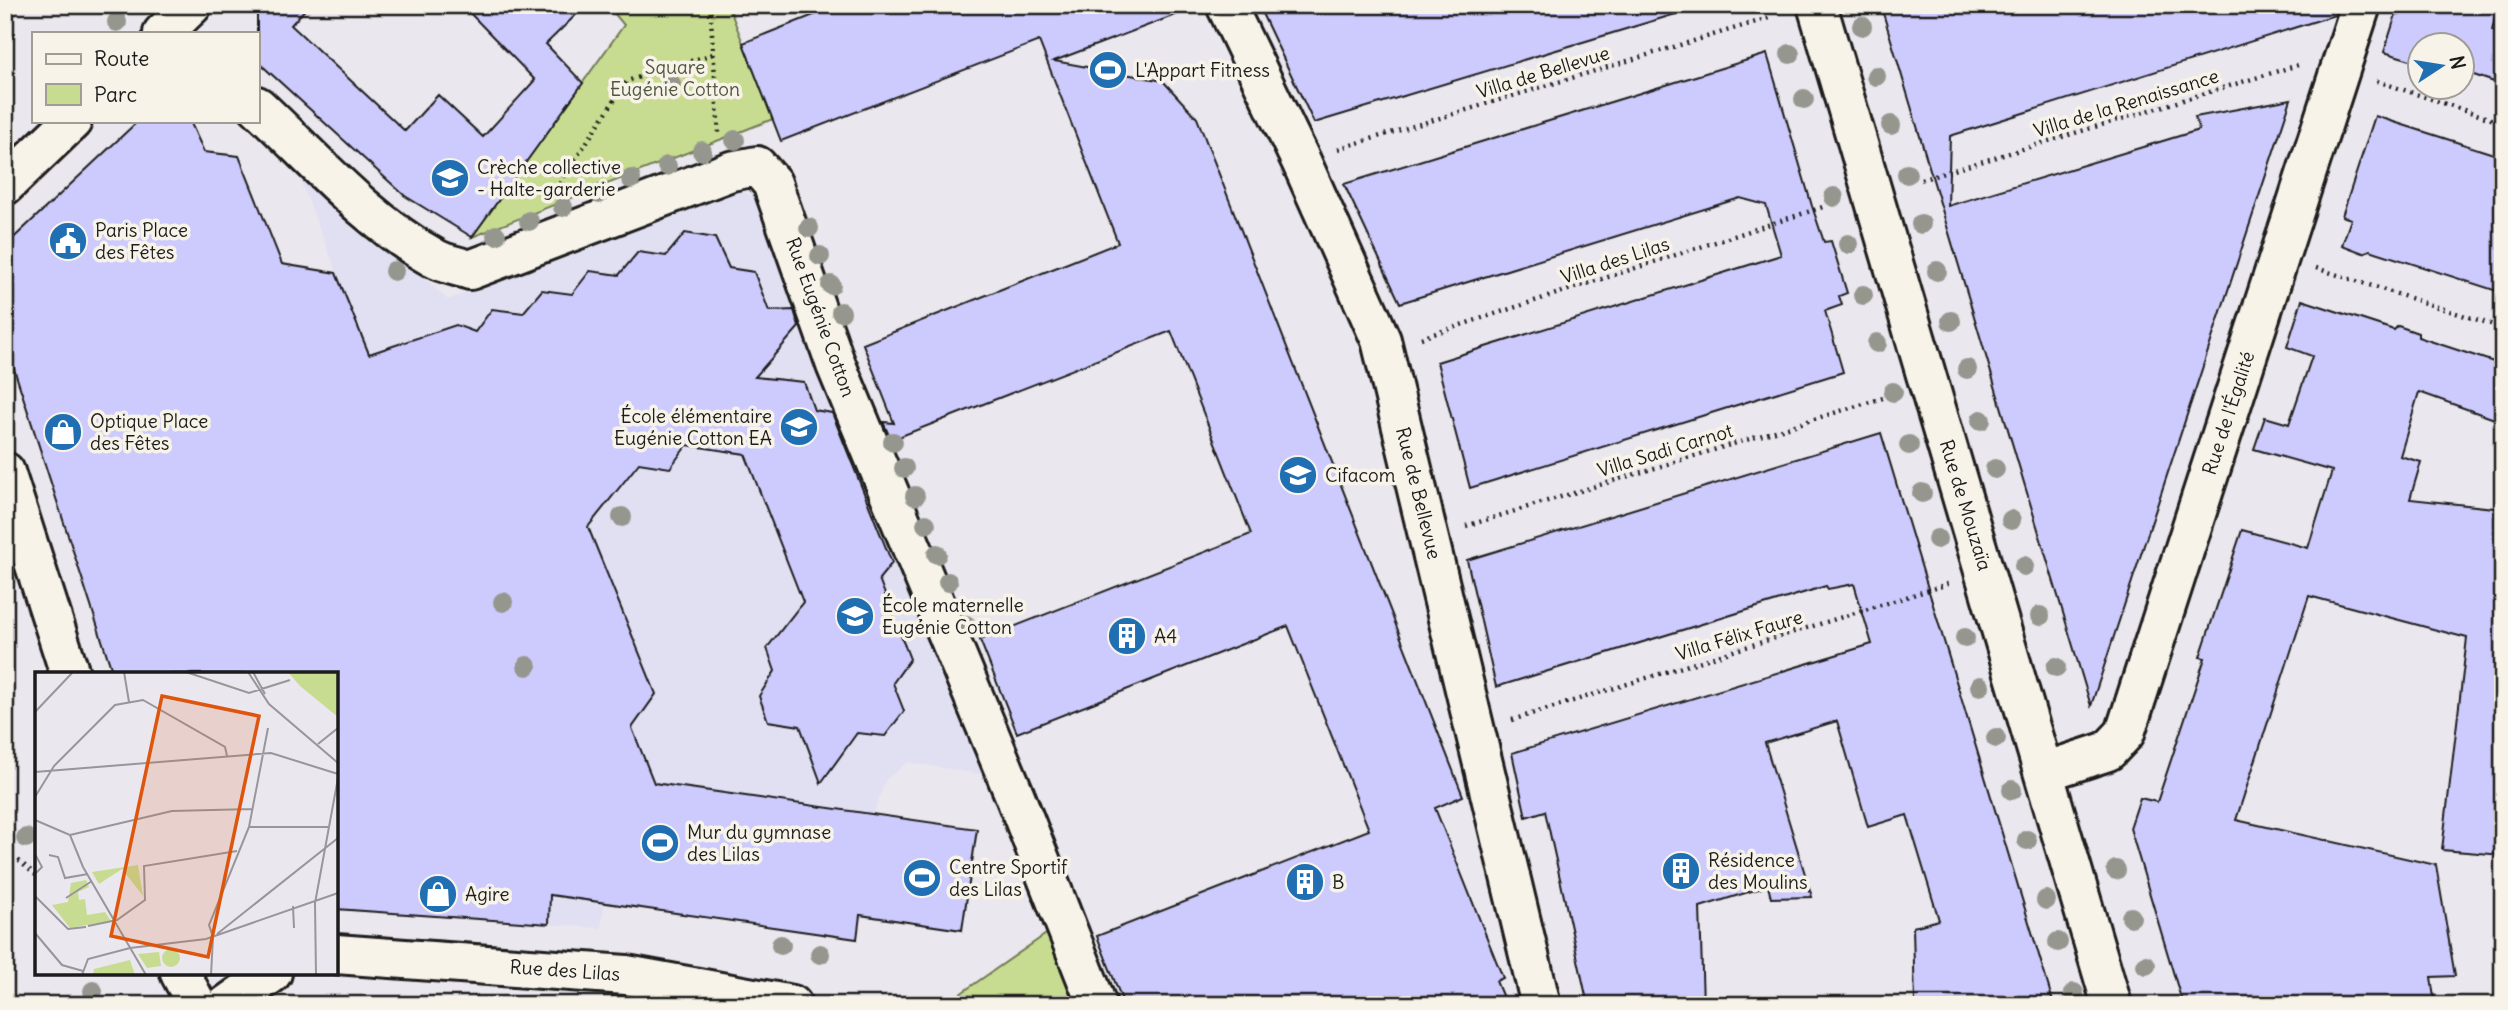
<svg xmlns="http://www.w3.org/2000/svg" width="2508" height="1010" font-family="Delius,sans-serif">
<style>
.built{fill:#e1dff2}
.green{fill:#c8dc91;stroke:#727c56;stroke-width:2}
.building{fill:#cdcbfd;stroke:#1c1c1c;stroke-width:2}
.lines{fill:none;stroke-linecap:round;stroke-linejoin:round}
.minor-casing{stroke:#1c1c1c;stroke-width:44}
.path{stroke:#1c1c1c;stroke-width:4.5;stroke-dasharray:2 5;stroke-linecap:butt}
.minor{stroke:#f7f3e8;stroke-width:38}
.tree{fill:#95978e}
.labels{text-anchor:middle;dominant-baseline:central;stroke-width:7;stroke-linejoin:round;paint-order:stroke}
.park-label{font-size:19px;fill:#50563f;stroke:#f7f3e8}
.poi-label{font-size:19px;fill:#1c1c1c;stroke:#f7f3e8;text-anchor:start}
.street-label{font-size:19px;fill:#1c1c1c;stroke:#f7f3e8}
.inset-road{fill:none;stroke:#98969a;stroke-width:2}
.view{fill:#de560d;fill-opacity:0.15;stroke:#de560d;stroke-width:3.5}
.inset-edge{fill:none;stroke:#1c1c1c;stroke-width:3.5}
</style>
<rect width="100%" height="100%" fill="#eae7ee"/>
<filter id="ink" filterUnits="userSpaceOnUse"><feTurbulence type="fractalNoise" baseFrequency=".0143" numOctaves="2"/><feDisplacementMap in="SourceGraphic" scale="14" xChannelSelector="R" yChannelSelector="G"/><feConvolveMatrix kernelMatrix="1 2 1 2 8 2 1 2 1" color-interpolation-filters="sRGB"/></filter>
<g filter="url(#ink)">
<!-- built -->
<path class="built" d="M291 157 448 300 732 187 760 200 991 776 908 762 886 779 873 815 612 840 601 928 549 924 555 821Z"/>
<!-- green -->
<path class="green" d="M627 5H728L773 119 472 237 624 25 614 13Z
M1052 930 1081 1005H992L957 996Z"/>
<!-- building -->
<path class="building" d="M257 5H309L291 25 405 131 438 95 483 137 535 80 462 5H586L546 44 583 83 472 237 405 196 257 61Z
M839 5H1193L1194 8 1054 61 1163 81 1197 118 1463 796 1435 808 1503 978 1496 981 1506 1005H1124L1097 936 1369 830 1288 626 1017 733 980 640 1251 534 1171 331 891 440 883 422 894 423 863 344 1118 243 1039 41 781 141 743 43Z
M1258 5H1678L1679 13 1314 123Z
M1910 5H2338L2335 15 1950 136 1948 206 2199 130 2195 117 2291 99 2091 706 1883 13Z
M2399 5H2498L2492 31 2503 33V85L2462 71V46H2420V63L2384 52Z
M1767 54 1812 206 1824 242 1831 241 1847 293 1839 296 1842 305 1825 311 1843 372 1470 488 1437 362 1781 255 1766 205 1740 198 1400 303 1344 184Z
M2375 116 2503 157V293L2370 250 2363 253 2342 245 2351 219 2342 216Z
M138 121H190L204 152 239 156 282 264 336 273 369 354 456 325 475 332 492 309 523 313 542 290 572 294 590 271 619 275 638 252 666 256 685 233 715 238 729 268 754 272 769 311 794 310 799 327 755 377 804 382 814 410 832 413 892 563 879 579 910 659 893 683 904 711 885 736 857 733 821 783 800 726 768 721 759 696 775 671 767 648 803 602 745 454 687 445 670 468 639 463 588 527 656 694 632 728 654 783 977 829 962 930 860 915 857 939 550 895 549 924 336 909V674H113L5 341V246Z
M2302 300 2394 330 2398 326 2418 333V337L2503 365V422L2419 392 2400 456 2421 462 2410 499 2503 509V855L2442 850 2467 638 2309 596 2236 820 2436 865 2455 976 2431 977 2435 1005H2183L2130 828 2140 798 2157 802 2205 658 2200 657 2242 530 2308 548 2332 471 2254 449 2265 417 2289 424 2312 356 2287 347Z
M1881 433 2054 1005H1915L1913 927 1939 920 1907 815 1868 827 1837 721 1765 743 1812 897 1771 898 1768 886 1700 907 1703 1005H1588L1545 811 1526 817 1512 753 1872 644 1854 584 1828 589 1826 586 1496 687 1467 560Z"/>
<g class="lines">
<!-- minor casing -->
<g class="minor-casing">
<path id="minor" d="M1226 5 1301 161 1381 340 1541 1005
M1817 5 2112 1005
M163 33 192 5
M257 106C313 158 367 221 434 258 444 264 458 266 470 270L731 171 757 166 772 183 836 365 1015 796 1097 1005
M5 185 72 121
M5 472 70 674
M2044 772 2108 751 2125 733 2361 5
M336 954 626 975 792 1005
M180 973 197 1005
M227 1005 272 973"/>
</g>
<!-- path -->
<path class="path" d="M710 5 719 134
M2377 81 2503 123
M1338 149 1769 18
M1921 180 2298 65
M552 195 627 81 713 54
M2316 268 2503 328
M1421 338 1826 206
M1466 526 1883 398
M1512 720 1948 584
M5 866 19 861 37 876"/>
<!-- minor -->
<use href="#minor" class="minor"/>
</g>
<!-- trees -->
<g class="tree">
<circle cx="117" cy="22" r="10"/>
<circle cx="1862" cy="26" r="10"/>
<circle cx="1790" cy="54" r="10"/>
<circle cx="1876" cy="76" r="10"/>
<circle cx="671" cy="84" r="10"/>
<circle cx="1804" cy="99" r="10"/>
<circle cx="1891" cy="125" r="10"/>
<circle cx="735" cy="140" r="10"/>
<circle cx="702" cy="151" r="10"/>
<circle cx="667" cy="166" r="10"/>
<circle cx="1907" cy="174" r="10"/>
<circle cx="631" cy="179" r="10"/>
<circle cx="599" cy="194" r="10"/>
<circle cx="1834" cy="197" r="10"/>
<circle cx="563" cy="207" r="10"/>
<circle cx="529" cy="221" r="10"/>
<circle cx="1921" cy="224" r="10"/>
<circle cx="809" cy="228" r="10"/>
<circle cx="496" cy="235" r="10"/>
<circle cx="1848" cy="244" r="10"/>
<circle cx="820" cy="256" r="10"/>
<circle cx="394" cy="271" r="10"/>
<circle cx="1937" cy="271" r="10"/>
<circle cx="831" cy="285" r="10"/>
<circle cx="1863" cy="295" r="10"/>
<circle cx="841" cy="312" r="10"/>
<circle cx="1951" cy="321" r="10"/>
<circle cx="1877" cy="343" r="10"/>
<circle cx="1967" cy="369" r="10"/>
<circle cx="1893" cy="392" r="10"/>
<circle cx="1981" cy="420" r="10"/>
<circle cx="893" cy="442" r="10"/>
<circle cx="1909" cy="445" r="10"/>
<circle cx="904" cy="468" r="10"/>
<circle cx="1995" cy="469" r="10"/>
<circle cx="1922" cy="493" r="10"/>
<circle cx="915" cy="496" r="10"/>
<circle cx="622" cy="517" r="10"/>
<circle cx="2011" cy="520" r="10"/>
<circle cx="926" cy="524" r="10"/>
<circle cx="1937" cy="539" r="10"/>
<circle cx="937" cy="554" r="10"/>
<circle cx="2024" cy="566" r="10"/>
<circle cx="948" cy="582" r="10"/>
<circle cx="503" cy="602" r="10"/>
<circle cx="2040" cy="616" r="10"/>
<circle cx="966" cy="625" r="10"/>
<circle cx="1965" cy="638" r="10"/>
<circle cx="527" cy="666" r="10"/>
<circle cx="2056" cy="667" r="10"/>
<circle cx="1980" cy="686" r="10"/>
<circle cx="1996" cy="738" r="10"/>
<circle cx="2012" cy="790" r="10"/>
<circle cx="26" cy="838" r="10"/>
<circle cx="2027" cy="840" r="10"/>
<circle cx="2116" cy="870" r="10"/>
<circle cx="2046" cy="900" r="10"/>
<circle cx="2131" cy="917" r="10"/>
<circle cx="2058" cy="942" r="10"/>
<circle cx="781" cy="945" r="10"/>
<circle cx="820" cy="954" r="10"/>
<circle cx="2146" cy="965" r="10"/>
<circle cx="93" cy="991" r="10"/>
<circle cx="2074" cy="993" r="10"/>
</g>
</g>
<!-- icons -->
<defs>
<g id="stadium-disc" transform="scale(2.0125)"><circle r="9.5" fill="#1f6fb2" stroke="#f7f3e8"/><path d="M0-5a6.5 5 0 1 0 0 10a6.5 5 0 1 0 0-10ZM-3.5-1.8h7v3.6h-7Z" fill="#fff"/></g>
<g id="school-disc" transform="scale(2.0125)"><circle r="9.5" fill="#1f6fb2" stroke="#f7f3e8"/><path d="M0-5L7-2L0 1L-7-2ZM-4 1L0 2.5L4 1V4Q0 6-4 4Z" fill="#fff"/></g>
<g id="civic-disc" transform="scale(2.0125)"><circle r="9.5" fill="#1f6fb2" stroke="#f7f3e8"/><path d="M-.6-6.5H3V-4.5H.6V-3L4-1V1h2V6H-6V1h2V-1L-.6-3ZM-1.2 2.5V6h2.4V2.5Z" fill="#fff"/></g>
<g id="shop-disc" transform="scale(2.0125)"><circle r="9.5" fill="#1f6fb2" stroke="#f7f3e8"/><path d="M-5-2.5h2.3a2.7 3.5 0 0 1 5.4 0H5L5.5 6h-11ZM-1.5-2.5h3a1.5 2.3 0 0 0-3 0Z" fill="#fff"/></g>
<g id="university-disc" transform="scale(2.0125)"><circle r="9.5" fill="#1f6fb2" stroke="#f7f3e8"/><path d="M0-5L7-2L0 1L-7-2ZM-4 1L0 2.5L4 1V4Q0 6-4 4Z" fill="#fff"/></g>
<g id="building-disc" transform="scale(2.0125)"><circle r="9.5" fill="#1f6fb2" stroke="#f7f3e8"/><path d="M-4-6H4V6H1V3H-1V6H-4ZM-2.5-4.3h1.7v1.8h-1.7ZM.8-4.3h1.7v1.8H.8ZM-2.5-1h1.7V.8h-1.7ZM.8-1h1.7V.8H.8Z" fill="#fff"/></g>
</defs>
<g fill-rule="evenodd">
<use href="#stadium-disc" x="1108" y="70"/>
<use href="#school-disc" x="450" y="178"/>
<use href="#civic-disc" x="68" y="241"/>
<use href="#school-disc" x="799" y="427"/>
<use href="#shop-disc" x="63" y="432"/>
<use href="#university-disc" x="1298" y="475"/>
<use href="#school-disc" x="855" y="616"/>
<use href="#building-disc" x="1127" y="636"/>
<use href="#stadium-disc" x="660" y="843"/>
<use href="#building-disc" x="1681" y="871"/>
<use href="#stadium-disc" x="922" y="878"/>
<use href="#building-disc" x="1305" y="882"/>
<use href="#shop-disc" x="438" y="894"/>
</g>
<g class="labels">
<!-- park labels -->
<g class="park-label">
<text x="675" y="67">Square<tspan x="675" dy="22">Eugénie Cotton</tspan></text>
</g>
<!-- poi labels -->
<g class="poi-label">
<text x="1135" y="70">L'Appart Fitness</text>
<text x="477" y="167">Crèche collective<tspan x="477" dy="22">- Halte-garderie</tspan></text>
<text x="95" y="230">Paris Place<tspan x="95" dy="22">des Fêtes</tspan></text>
<text x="772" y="416" text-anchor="end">École élémentaire<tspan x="772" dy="22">Eugénie Cotton EA</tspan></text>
<text x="90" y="421">Optique Place<tspan x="90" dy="22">des Fêtes</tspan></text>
<text x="1325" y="475">Cifacom</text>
<text x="882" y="605">École maternelle<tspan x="882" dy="22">Eugénie Cotton</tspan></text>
<text x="1154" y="636">A4</text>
<text x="687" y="832">Mur du gymnase<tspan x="687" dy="22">des Lilas</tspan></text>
<text x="1708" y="860">Résidence<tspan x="1708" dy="22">des Moulins</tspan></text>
<text x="949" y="867">Centre Sportif<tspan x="949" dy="22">des Lilas</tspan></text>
<text x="1332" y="882">B</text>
<text x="465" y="894">Agire</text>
</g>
<!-- street labels -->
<g class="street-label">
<text transform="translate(1543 72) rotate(-17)">Villa de Bellevue</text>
<text transform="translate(2126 103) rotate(-17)">Villa de la Renaissance</text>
<text transform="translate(1615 260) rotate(-18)">Villa des Lilas</text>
<text transform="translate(821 317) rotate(70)">Rue Eugénie Cotton</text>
<text transform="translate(2228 413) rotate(-72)">Rue de l'Égalité</text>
<text transform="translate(1665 450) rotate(-17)">Villa Sadi Carnot</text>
<text transform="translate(1419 493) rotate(76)">Rue de Bellevue</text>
<text transform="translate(1966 505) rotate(73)">Rue de Mouzaïa</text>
<text transform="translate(1739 635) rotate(-17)">Villa Félix Faure</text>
<text transform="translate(565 970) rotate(4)">Rue des Lilas</text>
</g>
</g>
<!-- overview -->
<g transform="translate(35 672)">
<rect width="303" height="303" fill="#eae7ee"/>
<path d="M253 0H303V45L265 14ZM103 193 108 224 87 197 64 212 57 200ZM51 208 54 215 43 220 44 228 50 227 52 243 70 240 76 249 35 256 17 233 33 230 36 211ZM127 286a9 9 0 1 1 18 0a9 9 0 1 1-18 0ZM124 280 126 294 112 296 103 282ZM95 288 100 303H58L59 297Z" fill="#c8dc91"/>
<path class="inset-road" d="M89 0 94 30M151 0 214 21 255 8M213 0 234 32 303 91M218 0 230 22M0 40 38 0M283 72 303 56M0 100 236 81 303 102M0 125 19 94 80 33 108 28 190 75 192 84M0 148 35 163 48 195 111 303M214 155H293M35 163 137 139 218 137M0 182 7 195 0 202M14 183 23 185 30 206 53 202M0 224 33 257 51 255M31 226 57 209M258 234 259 256M53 254 82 248 110 228 109 194 202 179M0 261 27 293 48 299M182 262 303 166M47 303 53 287 95 276 171 267 303 221M176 303 178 265 174 253 214 155 233 56M281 303 280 231 303 106"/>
<path class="view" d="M127 24 224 44 173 285 76 264Z"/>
<rect width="303" height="303" class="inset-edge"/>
</g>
<!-- margin -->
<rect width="2508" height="1010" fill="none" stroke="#f7f3e8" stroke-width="28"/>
<rect x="14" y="14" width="2480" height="982" fill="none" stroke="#1c1c1c" stroke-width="2.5" filter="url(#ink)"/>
<!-- legend -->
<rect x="32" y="32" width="228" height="91" fill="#f7f3e8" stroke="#9f9d96" stroke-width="2"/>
<rect x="46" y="54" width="35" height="10" fill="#f7f3e8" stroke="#9f9d96" stroke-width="2"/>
<text x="94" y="66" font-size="21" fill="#1c1c1c">Route</text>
<rect x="46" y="84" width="35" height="21" fill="#c8dc91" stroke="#9f9d96" stroke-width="2"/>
<text x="94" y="102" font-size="21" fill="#1c1c1c">Parc</text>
<!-- north arrow -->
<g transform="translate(2441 66) rotate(78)"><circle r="33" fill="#f7f3e8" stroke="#9f9d96" stroke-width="2"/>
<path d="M0-5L12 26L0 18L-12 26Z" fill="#1f6fb2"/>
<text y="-10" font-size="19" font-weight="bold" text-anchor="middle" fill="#1c1c1c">N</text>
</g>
</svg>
